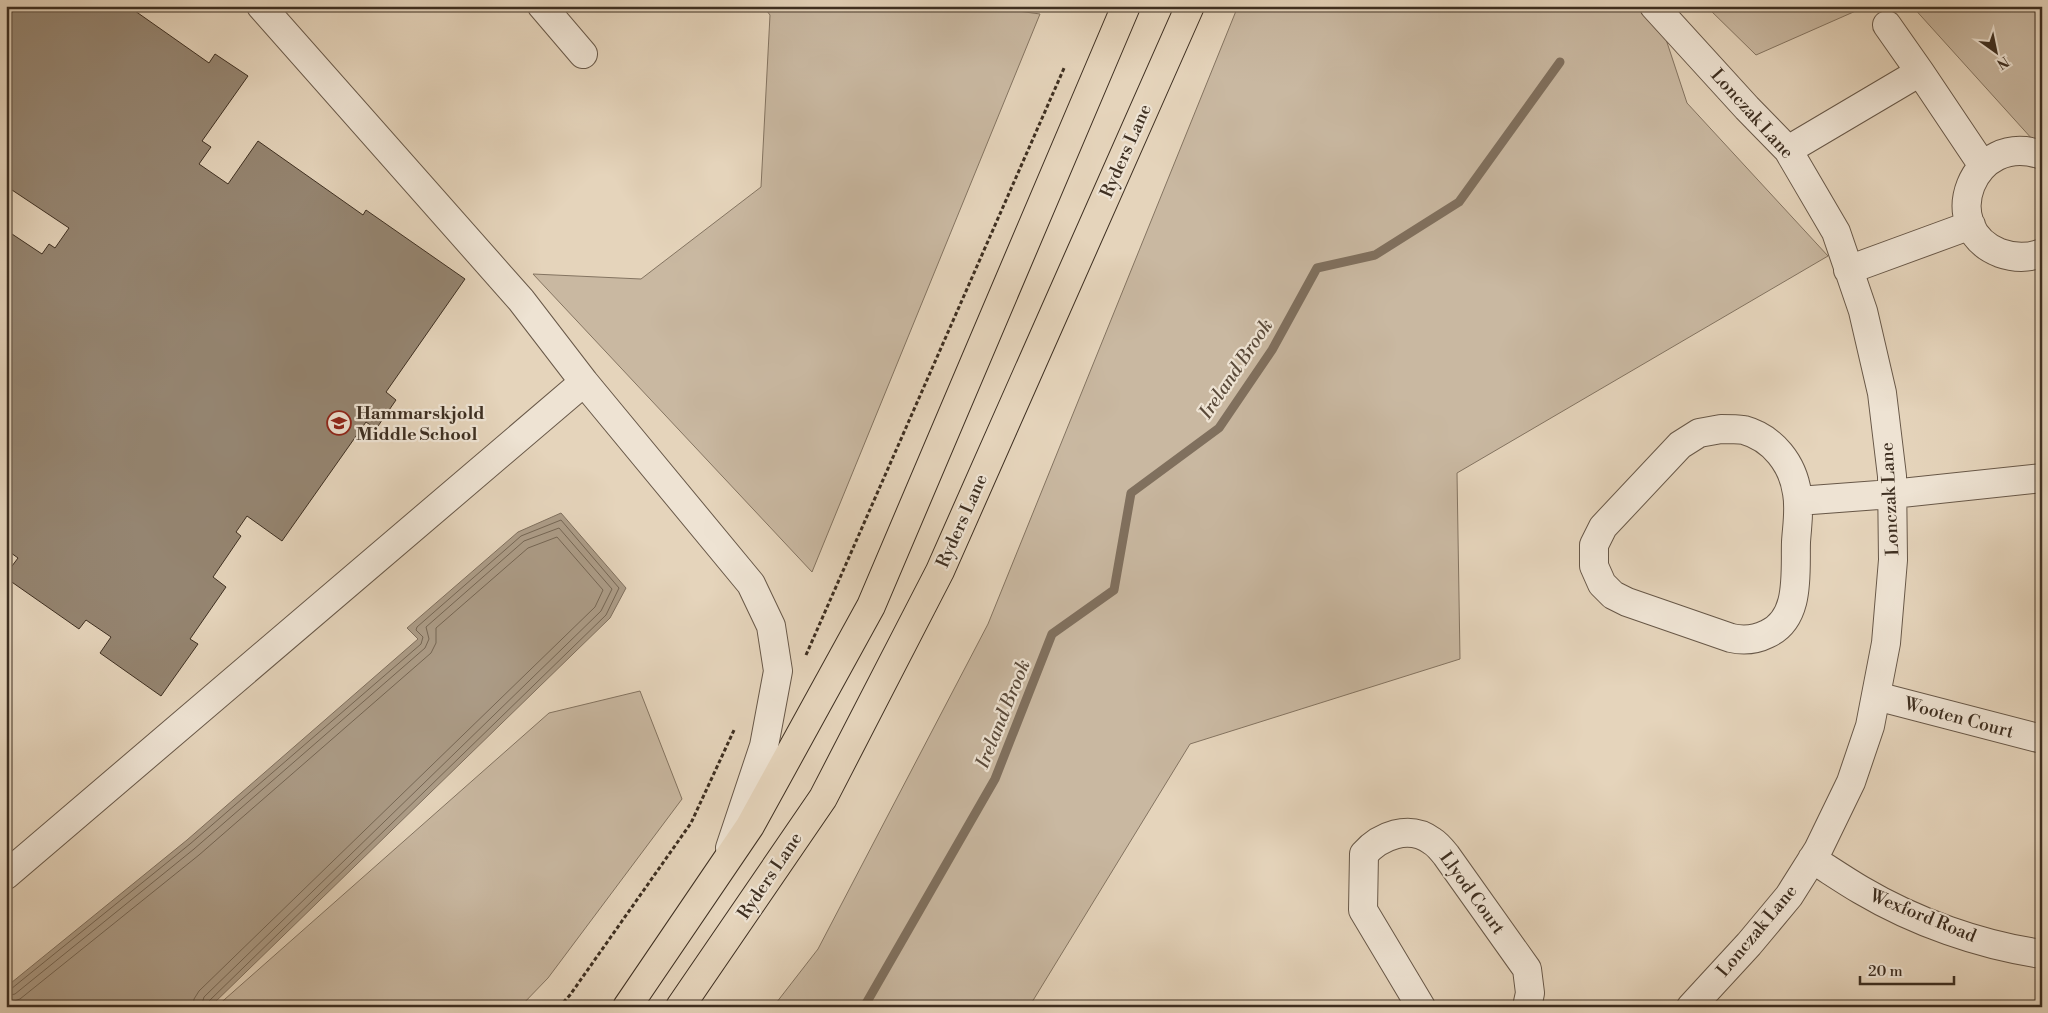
<svg xmlns="http://www.w3.org/2000/svg" width="2048" height="1013" font-family="'Libre Bodoni',serif">
<style>
.green{fill:#c9b8a1;stroke:#847461}
.water{fill:#ac9c87;stroke:#80705e}
.lines{fill:none;stroke-linecap:round;stroke-linejoin:round}
.shore{stroke:#756654;stroke-width:1}
.stream{stroke:#80705e;stroke-width:9}
.building{fill:#958571;stroke:#3e2f21}
.minor-casing{stroke:#685848;stroke-width:30}
.major-casing{stroke:#3e2f21;stroke-width:30}
.path{stroke:#3e2f21;stroke-width:3;stroke-dasharray:4 2.5;stroke-linecap:butt}
.minor{stroke:#eee3d3;stroke-width:28}
.major{stroke:#e5d4bb;stroke-width:28}
.labels{text-anchor:middle;dominant-baseline:central;stroke-width:4.5;stroke-linejoin:round;paint-order:stroke}
.street-label{font-size:18px;fill:#3e2f21;stroke:#eee3d3}
.poi-label{font-size:18px;font-weight:bold;fill:#3e2f21;stroke:#eee3d3;text-anchor:start}
.water-label{font-size:19px;font-style:italic;fill:#5a4a3a;stroke:#eee3d3}
</style>
<rect width="100%" height="100%" fill="#e5d4bb"/>
<filter id="stains"><feTurbulence type="fractalNoise" baseFrequency=".004" numOctaves="4"/><feColorMatrix values="0 0 0 0 .2 0 0 0 0 .09 0 0 0 0 .02 0 0 0 .5 -.17"/></filter>
<radialGradient id="worn" r=".72"><stop offset=".6" stop-color="#630" stop-opacity="0"/><stop offset="1" stop-color="#630" stop-opacity=".3"/></radialGradient>
<!-- green -->
<path class="green" d="M763 6H1018V11L1040 14 812 572 533 274 641 279 761 187 770 15Z
M1238 6H1655L1687 103 1828 256 1457 473 1460 659 1190 744 1029 1007H773L818 949 988 624Z
M1706 6H1867L1756 55Z
M1912 6H2042V150Z
M640 691 682 799 548 978 520 1007H216L549 713Z"/>
<!-- water -->
<path class="water" d="M561 513 626 588 610 618 210 1007H6V987L187 840 418 639 407 628 518 532Z"/>
<g class="lines">
<!-- shore -->
<path class="shore" d="M6 990 11 989 190 844 421 644 423 637 416 630 417 627 521 536 561 520 619 588 606 615 209 1001 207 1007
M6 996 15 994 194 849 425 648 429 639 426 627 524 541 559 528 612 589 601 611 204 997 201 1007
M6 1004 20 999 199 855 431 653 436 643V628L528 548 557 537 603 590 595 607 199 991 194 999 193 1007"/>
<!-- stream -->
<path class="stream" d="M864 1007 995 779 1052 634 1114 590 1131 493 1219 428 1272 350 1317 268 1375 255 1459 202 1560 62"/>
</g>
<!-- building -->
<path class="building" d="M6 6H128L209 63 215 54 248 76 202 141 211 147 199 164 228 184 258 141 363 215 366 210 465 279 386 392 396 400 376 429 366 422 282 541 247 516 236 532 241 536 213 577 226 587 190 639 198 644 161 696 100 653 111 637 86 620 79 629 6 578V574L18 558 7 550 9 547 6 545V230L42 254 49 244 55 248 69 228 6 186Z"/>
<g class="lines">
<!-- minor casing -->
<g class="minor-casing">
<path id="minor" d="M542 6 583 54
M1654 6 1747 108 1788 150 1836 232 1863 311 1882 393 1892 476 1893 560 1886 643 1870 726 1851 782 1818 850 1789 896 1749 944 1691 1007
M1887 25 1920 72
M1788 150 1920 72 1983 166
M2042 155C1972 130 1936 228 2000 253 2014 258 2029 258 2042 253
M1848 270 1971 225
M584 382 751 584 771 626 778 671 764 746 730 848
M1721 429C1728 429 1737 429 1744 430 1773 438 1793 464 1797 493 1800 509 1797 526 1796 542 1795 573 1801 619 1767 634 1755 640 1744 641 1731 638L1627 602 1613 595 1602 584 1594 566V545L1603 527 1680 445 1699 433Z
M1798 501 1892 494 2042 478
M1876 696 2042 739
M1812 859C1828 869 1844 880 1861 890 1915 922 1980 945 2042 954
M6 875 584 382 521 300 261 6
M1421 1007 1363 910 1364 854C1380 836 1409 824 1432 841 1437 844 1442 850 1446 855L1527 969 1530 993 1527 1007"/>
</g>
<!-- major casing -->
<g class="major-casing">
<path id="major" d="M627 1007 750 826 871 606 1126 6
M680 1007 823 798 940 571 1190 6"/>
</g>
<!-- path -->
<path class="path" d="M806 655 1065 66
M559 1007 570 995 691 823 735 728"/>
<!-- minor -->
<use href="#minor" class="minor"/>
<!-- major -->
<use href="#major" class="major"/>
</g>
<!-- icons -->
<defs>
<g id="school-ring" transform="scale(1.25)"><circle r="9.5" fill="#eee3d3" stroke="#8f2418" stroke-width="1.5"/><path d="M0-5L7-2L0 1L-7-2ZM-4 1L0 2.5L4 1V4Q0 6-4 4Z" fill="#8f2418"/></g>
</defs>
<g fill-rule="evenodd">
<use href="#school-ring" x="339" y="423"/>
</g>
<g class="labels">
<!-- street labels -->
<g class="street-label">
<text transform="translate(1752 114) rotate(48)">Lonczak Lane</text>
<text transform="translate(1126 151) rotate(-66)">Ryders Lane</text>
<text transform="translate(1890 499) rotate(-93)">Lonczak Lane</text>
<text transform="translate(962 521) rotate(-66)">Ryders Lane</text>
<text transform="translate(1959 718) rotate(15)">Wooten Court</text>
<text transform="translate(770 876) rotate(-56)">Ryders Lane</text>
<text transform="translate(1472 893) rotate(54)">Llyod Court</text>
<text transform="translate(1923 916) rotate(22)">Wexford Road</text>
<text transform="translate(1757 931) rotate(-50)">Lonczak Lane</text>
</g>
<!-- poi labels -->
<g class="poi-label">
<text x="356" y="413">Hammarskjold<tspan x="356" dy="21">Middle School</tspan></text>
</g>
<!-- water labels -->
<g class="water-label">
<text transform="translate(1236 369) rotate(-56)">Ireland Brook</text>
<text transform="translate(1003 714) rotate(-68)">Ireland Brook</text>
</g>
</g>
<!-- margin -->
<rect width="2048" height="1013" fill="none" stroke="#e5d4bb" stroke-width="25"/>
<rect x="8" y="8" width="2033" height="998" fill="none" stroke="#3e2f21" stroke-width="2.5"/>
<rect x="12" y="12" width="2023" height="988" fill="none" stroke="#3e2f21"/>
<!-- north arrow -->
<g transform="translate(1996 52) rotate(147)" stroke="#eee3d3" stroke-width="4" paint-order="stroke">
<path d="M0-4L9 19L0 12L-9 19Z" fill="#3e2f21"/>
<text y="-8" font-size="14" font-weight="bold" text-anchor="middle" fill="#3e2f21">N</text>
</g>
<!-- scale -->
<path d="M1860 976v8h94v-8" fill="none" stroke="#3e2f21" stroke-width="2.5"/>
<text x="1868" y="976" font-size="15" fill="#3e2f21" stroke="#eee3d3" stroke-width="4" paint-order="stroke">20 m</text>
<rect width="100%" height="100%" filter="url(#stains)"/>
<rect width="100%" height="100%" fill="url(#worn)"/>
</svg>
